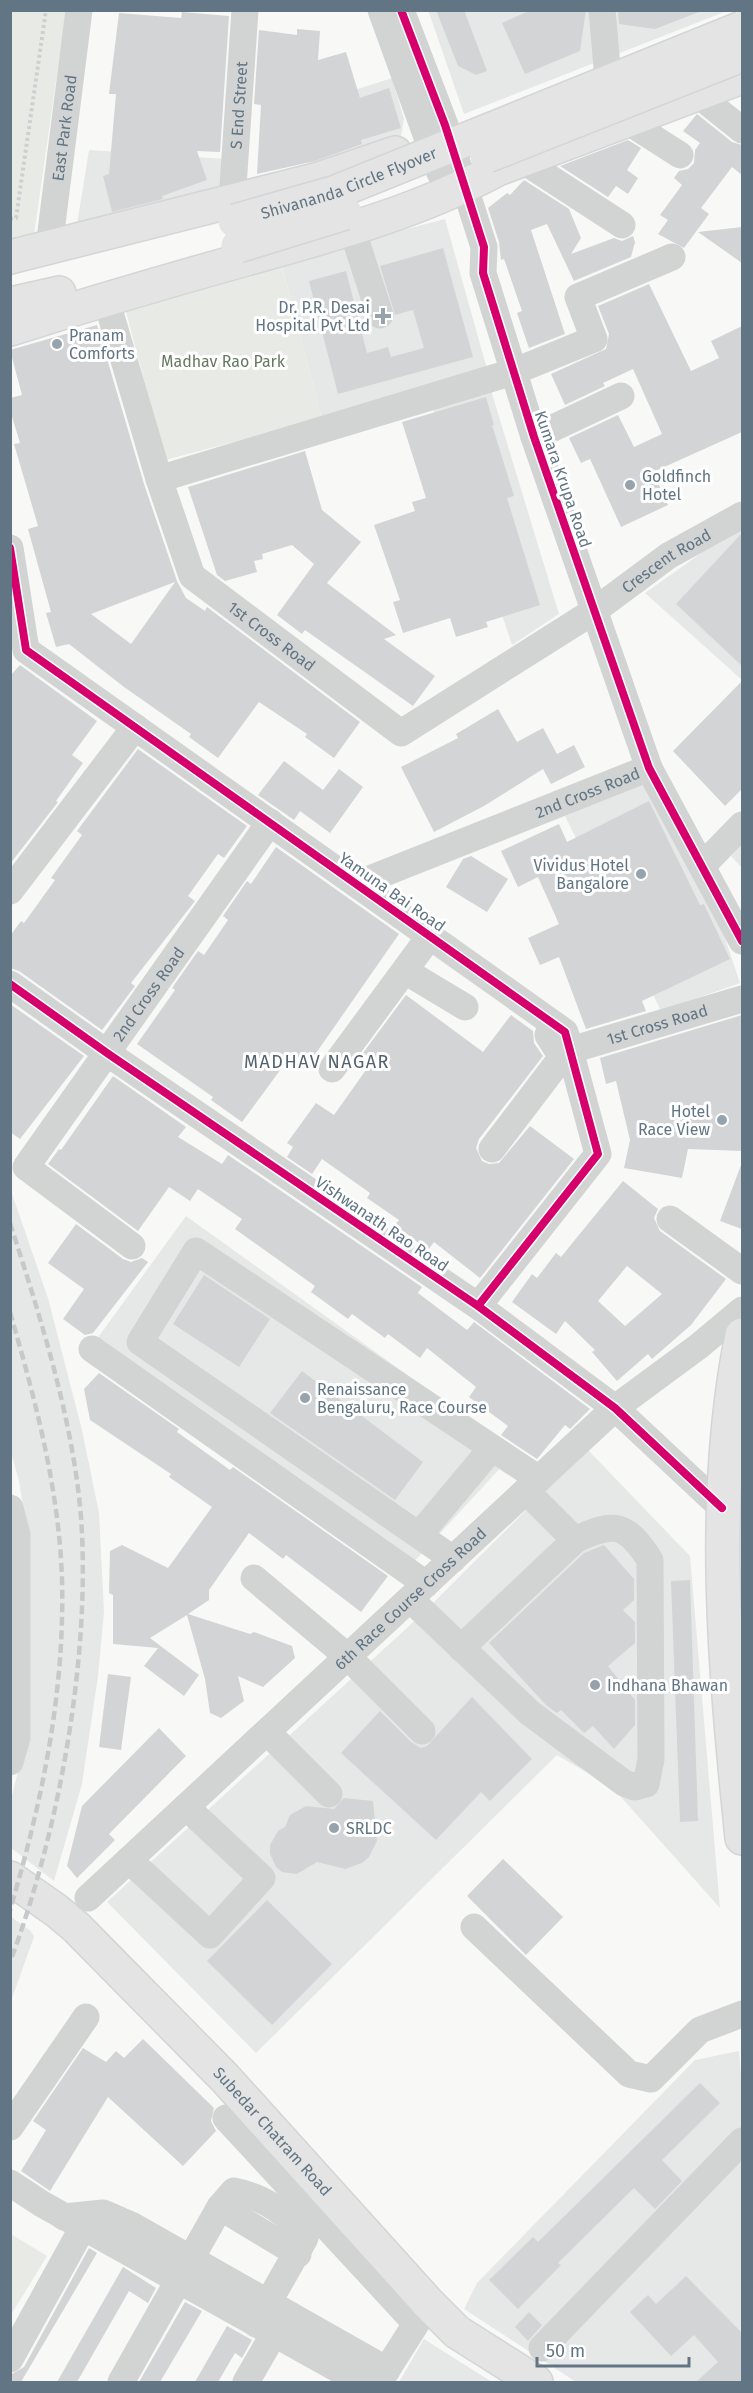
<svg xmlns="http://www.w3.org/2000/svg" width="753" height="2393" font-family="'Fira Sans',sans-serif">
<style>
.built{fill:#e6e8e8}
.green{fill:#e8ebe5}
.building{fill:#d3d4d5;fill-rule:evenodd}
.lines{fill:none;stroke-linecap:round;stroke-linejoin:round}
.major-casing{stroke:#d3d5d6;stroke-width:36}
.path{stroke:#cecfd0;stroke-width:4;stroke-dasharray:3 3;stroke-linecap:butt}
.minor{stroke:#d2d3d3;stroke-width:27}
.major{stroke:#e4e4e4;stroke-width:33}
.rail{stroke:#c6c8c9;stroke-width:4.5;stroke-dasharray:9 4.5;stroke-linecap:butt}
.major-bridge-casing{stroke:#d3d5d6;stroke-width:36;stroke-linecap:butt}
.major-bridge{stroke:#e4e4e4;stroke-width:33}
.cycleway-casing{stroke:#fff;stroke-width:11}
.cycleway{stroke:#d6006c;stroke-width:8}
.poi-dot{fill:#96a3ac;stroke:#fff;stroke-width:2}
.labels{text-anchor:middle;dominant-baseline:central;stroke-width:6;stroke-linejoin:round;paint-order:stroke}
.street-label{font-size:16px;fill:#617584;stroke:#fff}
.poi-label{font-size:16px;fill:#617584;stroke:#fff;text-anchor:start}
.park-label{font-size:16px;fill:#667a60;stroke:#fff}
.neighbourhood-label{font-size:18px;letter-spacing:1.5px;fill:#53626e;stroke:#fff}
</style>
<rect width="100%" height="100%" fill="#f8f8f7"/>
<!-- built -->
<path class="built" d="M428 10 727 11 464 114Z
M392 78 404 119 401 136 309 167 317 102Z
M89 150 226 159 220 191 77 224Z
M445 219 487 369 322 419 281 262Z
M490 387 559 614 512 645 431 403Z
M742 524V680L645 593Z
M646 779 712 899 740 983 661 1011 565 816Z
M742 844V868L731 856Z
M10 1188 48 1298 82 1430 99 1513 104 1613 98 1676 82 1784 54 1881 11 1848V1800L20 1763 30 1553 19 1481 10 1449Z
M186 1216 515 1452 410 1566 94 1343Z
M587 1449 690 1556 720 1908 613 1788 557 1755 256 2053 107 1902 421 1615Z
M11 1917 31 1931 34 1937 11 2001Z
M739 2051 742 2086V2382H576L464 2309 477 2283 695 2060Z
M424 2339 492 2382H399Z"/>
<!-- green -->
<path class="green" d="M10 11H66L34 235 10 240Z
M281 262 322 419 165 460 124 304Z
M11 2234 47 2256 11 2315Z"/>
<!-- building -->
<path class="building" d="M436 10H464L487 71 476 75 458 66Z
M531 10H586L580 51 525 74 502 23Z
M618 10H698L699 12 655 29 619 24Z
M182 12 229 16 220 152 197 151 207 180 162 196 163 199 112 212 103 176 109 174 116 94H109L119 13 181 18Z
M297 29 320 31 318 60 346 52 360 98 389 88 401 128 361 140 362 144 315 161 257 174 261 105 254 104 259 30 297 35Z
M697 114 732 142 742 145V175L732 167 701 208 709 214 684 248 658 234 668 220 660 215 682 185 674 178 679 171 688 169 694 163 695 150 700 143 683 131Z
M628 140 641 148 627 170 638 178 628 194 616 186 608 197 560 166Z
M524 180 569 209 581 238 571 254 614 238 622 241 633 236 635 242 631 257 574 281 547 224 531 230 565 334 529 348 517 313 522 311 504 259 501 260 499 242 488 208 507 193 510 195Z
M742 227V263L698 232Z
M443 248 473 357 338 394 309 281 346 271 367 353 388 347 391 357 424 348 413 310 395 315 380 266Z
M649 284 691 371 719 358 711 341 742 326V432L653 472 668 505 621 527 590 459 581 463 569 438 618 415 634 447 662 434 633 369 603 383 605 386 565 405 551 374 606 349 609 334 598 306Z
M97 325 144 484 177 581 186 598 205 611 207 607 360 722 334 758 305 737 307 734 259 702 218 758 189 737 191 734 124 687 69 644 56 647 46 613 51 612 28 529 38 526 14 444 20 443 10 410V398L22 395 10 350ZM175 582 131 644 91 614Z
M486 397 494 425H492L514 496 507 498 540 605 486 622 488 627 456 637 450 618 403 633 393 602 400 600 374 525 415 511 412 502 426 498 402 422Z
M305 451 322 510 361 542 327 583 396 635 384 639 435 676 413 706 305 630 302 634 277 615 314 564 292 545 262 554 263 559 254 561 257 572 225 581 217 575 188 487Z
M742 533V666L676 604Z
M20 665 97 721 72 755 83 763 56 801 58 802 10 864V676Z
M742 681V789L725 806 673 751Z
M498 709 517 742 543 728 557 754 574 745 585 767 551 784 543 769 484 806 434 832 401 767 458 738 456 734Z
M138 749 247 826 224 858 218 854 188 896 195 901 131 983 135 986 102 1030 19 971 10 968V936L21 921 24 923 55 880 51 878 82 835 77 831Z
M284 761 323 790 339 769 363 787 330 833 300 811 294 820 258 795Z
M649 801 700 905 704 904 730 959 642 1001 646 1011 586 1029 559 957 540 965 528 938 559 924 538 877 518 887 501 851 559 824 567 842Z
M276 847 399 934 305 1069 289 1058 242 1122 211 1100 213 1097 137 1044 175 990 172 988 198 951 204 955 228 920 223 916 247 881 251 884Z
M471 856 508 879 487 912 446 887 463 859Z
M406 995 483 1052 511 1015 533 1031 534 1043 543 1056 479 1139 476 1148 482 1161 489 1164 499 1163 530 1126 574 1159 480 1278 434 1242 428 1250 395 1225 399 1220 367 1198 370 1193 322 1159 312 1174 287 1157 293 1147 287 1143 316 1103 334 1115 373 1060 363 1053Z
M10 1004 84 1056 20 1139 10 1132Z
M742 1015V1151L688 1149 682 1178 624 1168 630 1140 616 1081 606 1084 600 1058Z
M113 1076 186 1127 178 1137 222 1164 228 1155 268 1182 422 1287 418 1293 467 1330 474 1322 590 1409 570 1429 565 1425 537 1459 501 1435 508 1426 469 1397 476 1387 427 1348 420 1358 388 1334 385 1338 352 1314 348 1319 311 1292 315 1286 235 1229 242 1219 198 1189 190 1201 169 1187 138 1231 48 1164 59 1149 61 1150Z
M741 1165H742V1229L720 1221Z
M623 1181 658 1209 654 1218 660 1231 726 1279 691 1325 652 1359 648 1354 617 1381 592 1352 595 1350 565 1321 556 1334 512 1302 532 1274 537 1278 556 1253 561 1257ZM627 1266 662 1294 625 1326 598 1301Z
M76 1224 123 1259 131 1262 142 1258 148 1262 93 1333 85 1335 63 1319 84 1289 48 1263Z
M204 1275 270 1319 239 1367 173 1324Z
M302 1371 423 1462 395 1500 270 1413Z
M99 1373 179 1429 177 1432 230 1470 233 1467 388 1576 361 1612 286 1555 283 1559 249 1533 209 1590V1600L188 1614 250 1634 254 1632 292 1646 295 1658 263 1687 238 1676 244 1701 221 1718 210 1713 205 1679 187 1615 150 1638 199 1675 184 1696 144 1666 158 1648 113 1644V1595L109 1593 110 1551 122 1545 168 1568 212 1507 169 1477 171 1474 90 1420 84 1389Z
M604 1545 634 1579V1600L623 1610 635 1622V1643L608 1666 635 1700V1725L614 1749 593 1726 584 1733 561 1710 557 1713 546 1705 489 1643 584 1553Z
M690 1580 698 1821 680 1822 671 1581Z
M108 1674 131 1677 121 1750 99 1747Z
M472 1697 532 1759 490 1801 481 1792 436 1840 341 1753 380 1711 411 1742 421 1748 427 1746Z
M159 1728 186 1756 109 1834 115 1840 77 1878 67 1866 82 1806Z
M344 1798 373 1801 377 1841 369 1857 362 1863 345 1869 317 1862 297 1874 282 1872 276 1867 270 1854V1845L278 1831 285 1827 290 1815 306 1806 334 1809Z
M503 1859 563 1917 526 1955 467 1896Z
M267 1900 332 1964 272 2025 207 1961Z
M143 2039 214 2108 211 2121 216 2131 183 2166 108 2097 50 2191 21 2171 46 2130 33 2121 83 2048 106 2062 116 2051 124 2058Z
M700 2083 720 2103 662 2160 682 2181 655 2209 634 2188 558 2263 561 2265 518 2309 489 2280 533 2237 538 2242Z
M89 2248 97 2253 21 2382H10V2375L24 2367Z
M123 2267 156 2288 148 2303 129 2291 77 2382H57Z
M686 2276 742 2333V2382H696L718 2362 694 2335 671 2356 630 2312 648 2295 656 2304Z
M185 2302 202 2311 160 2382H139Z
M529 2312 542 2325 528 2341 515 2327Z
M227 2326 252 2340 242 2358 235 2353 218 2382H195Z"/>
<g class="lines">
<!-- major casing -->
<g class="major-casing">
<g id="major">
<path d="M10 257 319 179 395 153"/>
<path d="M10 304 59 293"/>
<path d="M10 329C89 304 167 281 246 259 332 235 418 212 498 169L742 77"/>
<path d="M742 1335C709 1500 725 1671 742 1838"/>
<path id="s8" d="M10 1878 57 1911 76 1927 224 2077 429 2304 457 2332 536 2382"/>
</g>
</g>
<!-- path -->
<path class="path" d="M10 219 16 218 46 10"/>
<!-- minor -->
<g class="minor">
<path d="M381 10 440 173"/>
<path d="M401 10 445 125 484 247 483 273 534 437 649 768 742 941"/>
<path d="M602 10 607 67"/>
<path d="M697 94 742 130"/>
<path d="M627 121 680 155"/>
<path d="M522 160 622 225"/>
<path id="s1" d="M232 201 245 10"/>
<path d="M352 229 380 315"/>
<path id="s2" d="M49 247 79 10"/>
<path id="s3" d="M106 299 159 479 192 576 401 733 594 611 668 556 742 515"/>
<path d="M534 437 621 396"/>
<path d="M159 479 513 372 594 339 578 297 672 257"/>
<path d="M10 548 26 650 565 1032 598 1154 478 1306"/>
<path d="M703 865 742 825"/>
<path id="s4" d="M357 884 649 768"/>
<path d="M10 891 135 727"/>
<path d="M405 971 465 1007"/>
<path d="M10 984 107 1053 478 1306 615 1408 722 1508"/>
<path id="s5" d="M571 1050 742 999"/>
<path d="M332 1069 430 936"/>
<path d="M492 1149 562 1057 548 1035"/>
<path d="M670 1219 742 1271"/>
<path id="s6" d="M132 1246 26 1167 270 822"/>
<path d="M92 1349 426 1584"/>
<path d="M10 1508 17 1535V1738L10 1762"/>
<path d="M420 1534 492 1448"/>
<path d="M453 1559 140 1342 196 1251 539 1479"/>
<path d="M254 1578 348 1657 422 1731"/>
<path d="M410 1599 530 1713 624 1783 635 1787 646 1784 651 1759 650 1560C626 1523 614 1521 575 1540L526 1491"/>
<path d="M461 1648 575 1540"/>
<path d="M267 1732 329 1794"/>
<path d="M129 1860 210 1935 262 1878 186 1807"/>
<path id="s7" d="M88 1898 615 1408 699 1346 742 1310"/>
<path d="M474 1927 629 2074 651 2079 700 2030 742 2014"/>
<path d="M226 2118 410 2317H420"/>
<path d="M10 2127 86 2017"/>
<path d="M10 2183 42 2204 361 2382"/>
<path d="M220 2207 298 2254"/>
<path d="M64 2217 103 2213 133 2226 387 2370"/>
<path d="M542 2348 742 2141"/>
<path d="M10 2359 83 2227"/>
<path d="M121 2382 220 2207 234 2191C260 2196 292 2214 305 2238L256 2324"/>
<path d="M246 2382 283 2318"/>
<path d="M379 2382 428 2305"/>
</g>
<!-- major -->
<use href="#major" class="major"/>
<!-- rail -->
<path class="rail" d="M10 1223C40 1316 73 1419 81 1517 91 1656 59 1832 10 1962
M10 1312C35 1399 59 1488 62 1579 65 1693 42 1802 10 1910"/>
<!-- major-bridge casing -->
<g class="major-bridge-casing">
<g id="major-bridge">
<path d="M487 156 742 55"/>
<path id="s9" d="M235 221 336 192 742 28"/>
<path d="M238 246 345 213"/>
</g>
</g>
<!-- major-bridge -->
<use href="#major-bridge" class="major-bridge"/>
<!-- cycleway casing -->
<g class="cycleway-casing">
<path id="cycleway" d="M401 10 445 125 484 247 483 273 534 437 649 768 742 941
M10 548 26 650 565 1032 598 1154 478 1306
M10 984 107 1053 478 1306 615 1408 722 1508"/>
</g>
<!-- cycleway -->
<use href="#cycleway" class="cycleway"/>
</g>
<!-- markers -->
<g class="poi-dot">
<path d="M380 307h6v6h6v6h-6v6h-6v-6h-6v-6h6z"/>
<circle cx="57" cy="344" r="6"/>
<circle cx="630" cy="485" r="6"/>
<circle cx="641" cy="874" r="6"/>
<circle cx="722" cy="1120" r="6"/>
<circle cx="305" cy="1398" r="6"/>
<circle cx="595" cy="1685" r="6"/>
<circle cx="334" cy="1828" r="6"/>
</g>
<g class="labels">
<!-- street labels -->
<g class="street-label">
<text stroke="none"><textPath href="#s1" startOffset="96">S End Street</textPath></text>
<text stroke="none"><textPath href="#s2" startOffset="120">East Park Road</textPath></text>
<text stroke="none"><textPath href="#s9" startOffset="120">Shivananda Circle Flyover</textPath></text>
<text transform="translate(563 479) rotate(71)">Kumara Krupa Road</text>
<text stroke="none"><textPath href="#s3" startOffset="868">Crescent Road</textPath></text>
<text stroke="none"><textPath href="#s3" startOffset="390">1st Cross Road</textPath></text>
<text stroke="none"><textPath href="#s4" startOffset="248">2nd Cross Road</textPath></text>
<text transform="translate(392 892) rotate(35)">Yamuna Bai Road</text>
<text stroke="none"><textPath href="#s6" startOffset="344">2nd Cross Road</textPath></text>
<text stroke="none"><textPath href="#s5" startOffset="90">1st Cross Road</textPath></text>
<text transform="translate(382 1224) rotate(34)">Vishwanath Rao Road</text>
<text stroke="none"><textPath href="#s7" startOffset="440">6th Race Course Cross Road</textPath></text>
<text stroke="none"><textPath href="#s8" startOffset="366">Subedar Chatram Road</textPath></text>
</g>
<!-- poi labels -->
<g class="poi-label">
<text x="370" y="307" text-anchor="end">Dr. P.R. Desai<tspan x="370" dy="18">Hospital Pvt Ltd</tspan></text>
<text x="69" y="335">Pranam<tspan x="69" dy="18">Comforts</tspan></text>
<text x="642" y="476">Goldfinch<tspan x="642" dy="18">Hotel</tspan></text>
<text x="629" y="865" text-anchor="end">Vividus Hotel<tspan x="629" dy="18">Bangalore</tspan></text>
<text x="710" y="1111" text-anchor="end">Hotel<tspan x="710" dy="18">Race View</tspan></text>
<text x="317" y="1389">Renaissance<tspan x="317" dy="18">Bengaluru, Race Course</tspan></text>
<text x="607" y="1685">Indhana Bhawan</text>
<text x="346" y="1828">SRLDC</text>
</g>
<!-- park labels -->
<g class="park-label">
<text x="223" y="361">Madhav Rao Park</text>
</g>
<!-- neighbourhood labels -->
<g class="neighbourhood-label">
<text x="317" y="1062">MADHAV NAGAR</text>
</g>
</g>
<!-- border -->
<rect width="753" height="2393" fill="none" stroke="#617584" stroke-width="24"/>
<!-- scale -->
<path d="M537 2357v9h152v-9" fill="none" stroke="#617584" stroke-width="3"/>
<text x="546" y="2357" font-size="18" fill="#617584" stroke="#ffffff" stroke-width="4.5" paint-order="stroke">50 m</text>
</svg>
